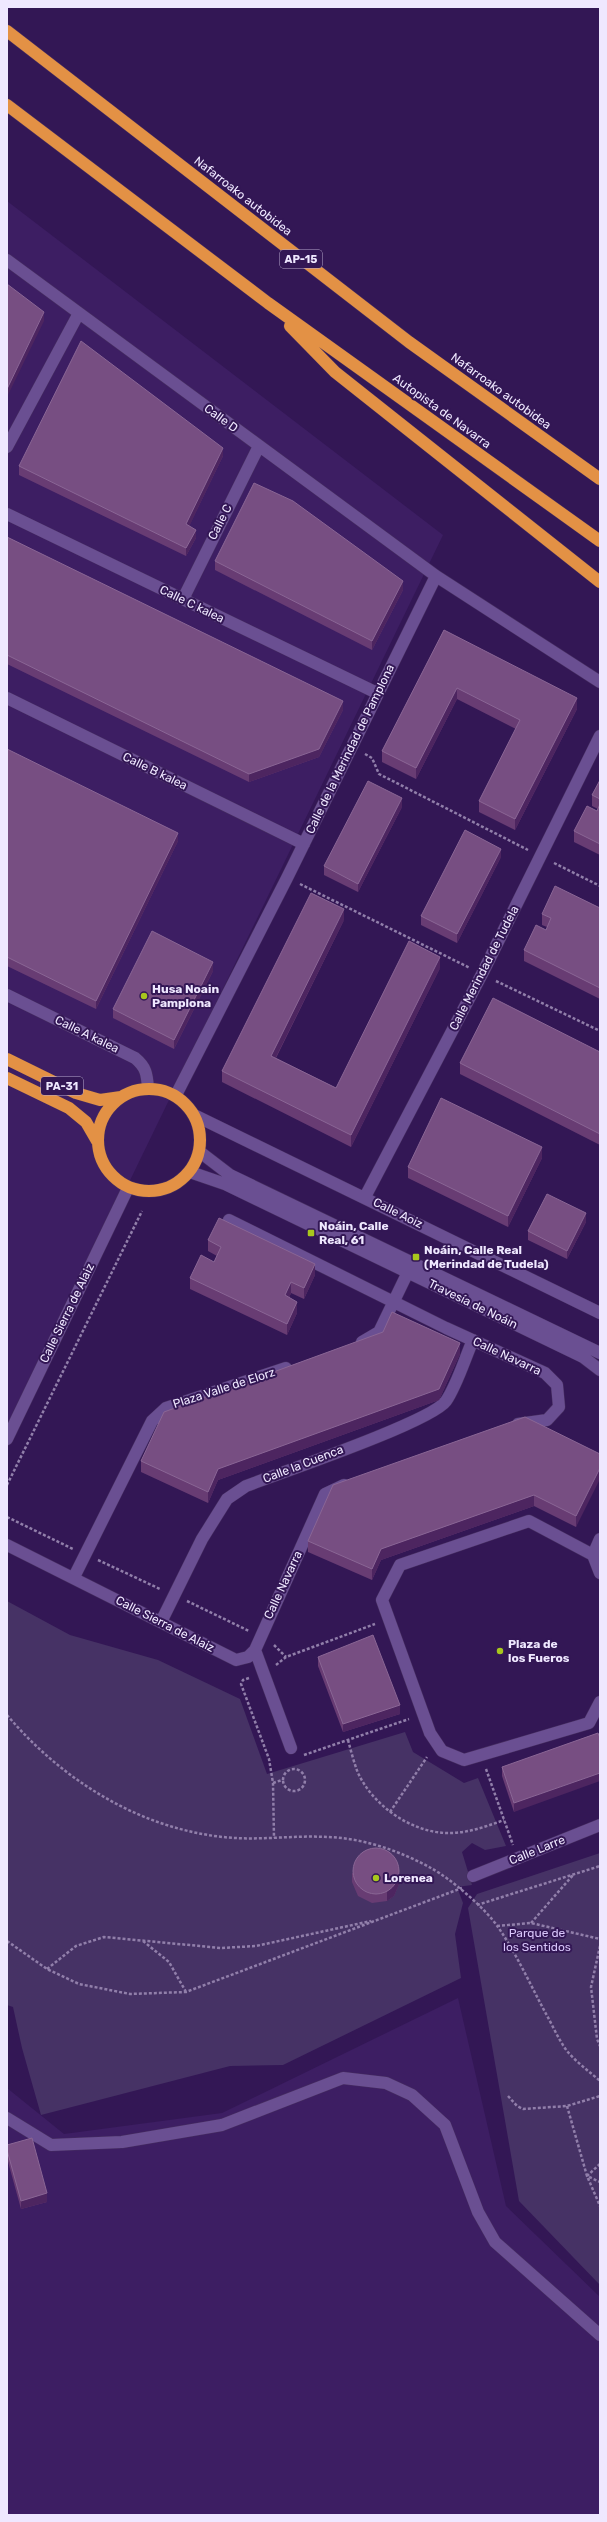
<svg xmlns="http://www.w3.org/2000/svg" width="607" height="2522" font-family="Rubik,sans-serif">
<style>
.built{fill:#3d1e63}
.green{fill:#463265}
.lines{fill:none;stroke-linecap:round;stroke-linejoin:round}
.minor-casing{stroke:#462e60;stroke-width:13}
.highway-casing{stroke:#462e60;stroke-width:13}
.path{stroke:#917faa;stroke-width:2.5;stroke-dasharray:3 2;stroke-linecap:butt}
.minor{stroke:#6a4f92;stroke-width:12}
.highway{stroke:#e39145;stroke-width:12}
.wall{fill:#683c73}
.shaded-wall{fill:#4d2560}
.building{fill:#774e82;stroke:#8a6695}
.poi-dot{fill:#a8c71d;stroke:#331755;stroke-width:1.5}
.labels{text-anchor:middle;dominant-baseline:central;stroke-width:4;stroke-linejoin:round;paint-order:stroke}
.shield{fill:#331755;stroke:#b7a9cc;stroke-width:1}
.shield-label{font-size:11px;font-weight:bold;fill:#efe8ff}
.street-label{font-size:12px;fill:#efe8ff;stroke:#331755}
.poi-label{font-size:12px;font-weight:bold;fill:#efe8ff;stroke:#331755;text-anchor:start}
.park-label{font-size:12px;fill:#d8c5fa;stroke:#331755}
</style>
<rect width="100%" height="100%" fill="#331755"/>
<!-- built -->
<path class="built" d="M7 201 443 535 7 1434Z
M458 1998 506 2206 600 2297V2515H7V2088L64 2134 222 2113Z"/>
<!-- green -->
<path class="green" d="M7 1601 70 1635 158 1660 240 1699 267 1774 405 1732 413 1752 464 1783 478 1778 506 1846 485 1850 472 1843 462 1852 472 1885 457 1887 463 1903 455 1934 461 1978 283 2065 230 2066 41 2115 22 2048 13 2007 7 2005Z
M600 1853V2285L519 2201 468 1908 477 1894Z"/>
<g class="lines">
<!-- minor casing -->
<g class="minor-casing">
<path id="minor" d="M7 260 436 576 600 682
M7 447 79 313
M7 514 377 693
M183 599 259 446
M7 698 304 844
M7 995 135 1058C146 1067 147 1074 148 1088
M176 1095 287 878 436 576
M194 1115 600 1313
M200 1152 230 1175 600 1353
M190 1172 225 1184 583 1357 600 1370
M365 1197 482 974 600 736
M229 1220 446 1328 545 1373 557 1385 559 1407 547 1420 518 1424
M362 1342 379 1332 408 1272
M7 1439 128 1188
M600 1539 593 1555 600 1573
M7 1545 236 1660 248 1657 255 1650 325 1494 344 1485
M593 1555 529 1521 400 1565 382 1600 430 1733 442 1751 464 1760 589 1723 600 1702
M74 1577 152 1421 166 1408 286 1368
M161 1622 202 1539 227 1499 246 1486C280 1473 431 1422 446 1401 457 1385 465 1358 473 1340
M255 1650 291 1748
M473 1876 600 1825
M7 2118 51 2145 122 2142 222 2125 343 2078 386 2083 412 2095 445 2125 478 2212 495 2242 600 2335"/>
</g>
<!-- highway casing -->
<g class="highway-casing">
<path id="highway" d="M7 31 409 342 600 479
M7 105 268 303 600 541
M290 326 335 372 600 582
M7 1059 76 1093 100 1100 121 1097
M7 1078 69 1108 86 1122 97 1141
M98 1140a51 51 0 1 1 102 0a51 51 0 1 1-102 0Z"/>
</g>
<!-- path -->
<path class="path" d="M365 754 372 758 379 774 528 850
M554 863 600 886
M300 884 470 968
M496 981 600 1031
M7 1485 142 1211
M7 1517 73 1549
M98 1560 160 1589
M187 1601 249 1631
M274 1645 286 1657
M276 1665 286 1657 375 1624
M249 1678 243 1680 241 1684 269 1759 273 1783 274 1838
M7 1715C61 1779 138 1828 223 1837 257 1841 293 1835 327 1837 363 1838 400 1851 431 1868 451 1879 485 1908 498 1927 516 1953 530 1984 545 2012 552 2024 558 2039 567 2051 576 2062 590 2072 600 2081
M348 1740C351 1751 354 1763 358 1773 373 1805 409 1831 445 1833 465 1834 485 1827 504 1820
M304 1755 409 1719
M283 1780a11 11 0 1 1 22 0a11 11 0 1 1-22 0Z
M486 1769 513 1845
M273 1783 282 1780
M390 1812 427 1757
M477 1905 600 1866
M531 1923 574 1874
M497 1926 531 1923 600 1939
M7 1941 47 1969 79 1984 130 1994 186 1992 462 1888
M143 1941 169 1962 186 1992
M600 1946 591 1987 597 2039 600 2046
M47 1969 76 1946 104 1937 221 1948 256 1946 371 1921
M508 2096 517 2106 523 2109 567 2106 600 2096
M567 2106 587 2176 600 2206
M600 2164 587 2176 600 2182"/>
<!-- minor -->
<use href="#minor" class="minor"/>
<!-- highway -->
<use href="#highway" class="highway"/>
</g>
<!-- wall -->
<path class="wall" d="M223 456 189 526 196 538 186 556 19 475V466Z
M7 537 343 710 319 757 249 782 7 664Z
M215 561 403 590 372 650 215 570Z
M444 630 577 709 515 830 479 812V801L516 729 457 699 416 779 382 762V751Z
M7 749 178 841 96 1009 7 966Z
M600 780V855L574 842V831L597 811 598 809 592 806V795Z
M402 807 358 892 324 875V866Z
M501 857 457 943 421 925V916Z
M600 908V999L524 961V950L546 930 547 927 542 925V914Z
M344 920 276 1058 336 1088 440 968 351 1147 222 1082V1071Z
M213 971 174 1049 113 1018V1009Z
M600 1052V1145L460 1074V1063Z
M542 1158 508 1227 408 1178V1167Z
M586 1222 567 1259 528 1240V1231Z
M208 1240 315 1275 304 1299 291 1293 289 1298 297 1313 287 1335 190 1289V1278L214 1262 217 1256 208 1251Z
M460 1354 439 1400 218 1480 208 1503 141 1472V1461Z
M600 1454 576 1527 534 1506 381 1560 372 1580 308 1552V1541Z
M318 1657 400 1714 343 1732 318 1666Z
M598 1733 514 1812 502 1776V1767Z
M352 1873 400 1882 394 1896 387 1901 372 1903 358 1896 352 1882Z
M7 2145 47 2202 21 2209 7 2158Z"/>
<!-- shaded-wall -->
<path class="shaded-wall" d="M44 312V321L7 397V389Z
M223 448V456L186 533V524Z
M196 530V538L186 556V548Z
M403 581V590L372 650V641Z
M457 688V699L416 779V768Z
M577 698V709L515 830V819Z
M343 701V710L319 757 249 782V774Z
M402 798V807L358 892V884Z
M178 833V841L96 1009V1001Z
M501 849V857L457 943V934Z
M344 909V920L271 1067V1056Z
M440 957V968L351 1147V1135Z
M213 962V971L174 1049V1040Z
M542 1147V1158L508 1227V1216Z
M586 1213V1222L567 1259V1251Z
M315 1264V1275L304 1299V1288Z
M291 1282V1293L285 1307V1295Z
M297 1302V1313L287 1335V1324Z
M460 1343V1354L439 1400 218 1480 208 1503V1492L218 1469Z
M600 1468V1479L576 1527V1516Z
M534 1495V1506L381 1560 372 1580V1569L381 1549Z
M400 1705V1714L343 1732V1724Z
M600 1773V1781L514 1812V1803Z
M400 1873V1882L394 1896 387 1901V1892Z
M47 2193V2202L21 2209V2201Z"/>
<!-- building -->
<path class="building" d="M7 284 44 312 7 389Z
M81 341 223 448 186 524 196 530 186 548 19 466Z
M254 483 293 501 403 581 372 641 215 561Z
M7 537 343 701 319 749 249 774 7 655Z
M444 630 577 698 515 819 479 801 520 720 457 688 416 768 382 751Z
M7 749 178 833 96 1001 7 957Z
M600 780V799L592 795Z
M368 781 402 798 358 884 324 866Z
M600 804V844L574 831 587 806 597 811Z
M465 830 501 849 457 934 421 916Z
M555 886 600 908V988L524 950 536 925 546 930 551 918 542 914Z
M311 893 344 909 271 1056 336 1088 409 941 440 957 351 1135 222 1071Z
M152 931 213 962 174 1040 113 1009Z
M493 998 600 1052V1134L460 1063Z
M441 1098 542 1147 508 1216 408 1167Z
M547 1194 586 1213 567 1251 528 1231Z
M219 1218 315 1264 304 1288 291 1282 285 1295 297 1302 287 1324 190 1278 201 1255 214 1262 221 1247 208 1240Z
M392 1312 460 1343 439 1389 218 1469 208 1492 141 1461 164 1412 383 1332Z
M525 1417 600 1454V1468L576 1516 534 1495 381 1549 372 1569 308 1541 333 1485Z
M373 1635 400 1705 343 1724 318 1657Z
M598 1733 600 1738V1773L514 1803 502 1767Z
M353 1871a23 23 0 1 1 46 0a23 23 0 1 1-46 0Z
M32 2138 47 2193 21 2201 7 2150V2145Z"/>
<!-- markers -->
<g class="poi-dot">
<circle cx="144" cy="996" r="4"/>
<rect x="307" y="1229" width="8" height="8" rx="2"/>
<rect x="412" y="1253" width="8" height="8" rx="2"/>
<circle cx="500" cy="1651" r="4"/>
<circle cx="376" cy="1878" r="4"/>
</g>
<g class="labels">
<!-- shield labels -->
<g class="shield">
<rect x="280" y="250" width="42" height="18" rx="3"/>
<rect x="41" y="1077" width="42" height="18" rx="3"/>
</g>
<g class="shield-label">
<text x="301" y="259">AP-15</text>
<text x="62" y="1086">PA-31</text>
</g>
<!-- street labels -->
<g class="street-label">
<text transform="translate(243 196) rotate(38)">Nafarroako autobidea</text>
<text transform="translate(501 391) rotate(36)">Nafarroako autobidea</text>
<text transform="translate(442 411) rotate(36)">Autopista de Navarra</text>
<text transform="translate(221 418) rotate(36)">Calle D</text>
<text transform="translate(220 522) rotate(-63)">Calle C</text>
<text transform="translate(192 604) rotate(26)">Calle C kalea</text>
<text transform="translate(350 749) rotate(-64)">Calle de la Merindad de Pamplona</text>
<text transform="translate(155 771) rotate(26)">Calle B kalea</text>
<text transform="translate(484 968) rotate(-63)">Calle Merindad de Tudela</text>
<text transform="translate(87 1034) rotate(26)">Calle A kalea</text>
<text transform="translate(398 1213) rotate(26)">Calle Aoiz</text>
<text transform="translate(473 1304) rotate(26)">Travesía de Noáin</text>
<text transform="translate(67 1313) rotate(-64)">Calle Sierra de Alaiz</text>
<text transform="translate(507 1356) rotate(25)">Calle Navarra</text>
<text transform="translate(224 1388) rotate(-18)">Plaza Valle de Elorz</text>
<text transform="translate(303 1464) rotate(-21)">Calle la Cuenca</text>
<text transform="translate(283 1585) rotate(-65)">Calle Navarra</text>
<text transform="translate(165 1624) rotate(27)">Calle Sierra de Alaiz</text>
<text transform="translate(537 1850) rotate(-22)">Calle Larre</text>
</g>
<!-- poi labels -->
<g class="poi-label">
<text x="152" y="989">Husa Noain<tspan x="152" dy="14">Pamplona</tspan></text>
<text x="319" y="1226">Noáin, Calle<tspan x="319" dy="14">Real, 61</tspan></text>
<text x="424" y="1250">Noáin, Calle Real<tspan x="424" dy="14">(Merindad de Tudela)</tspan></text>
<text x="508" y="1644">Plaza de<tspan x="508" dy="14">los Fueros</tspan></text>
<text x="384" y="1878">Lorenea</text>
</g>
<!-- park labels -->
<g class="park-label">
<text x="537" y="1933">Parque de<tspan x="537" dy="14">los Sentidos</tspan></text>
</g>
</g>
<!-- border -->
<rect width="607" height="2522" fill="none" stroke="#efe8ff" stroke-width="16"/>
</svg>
